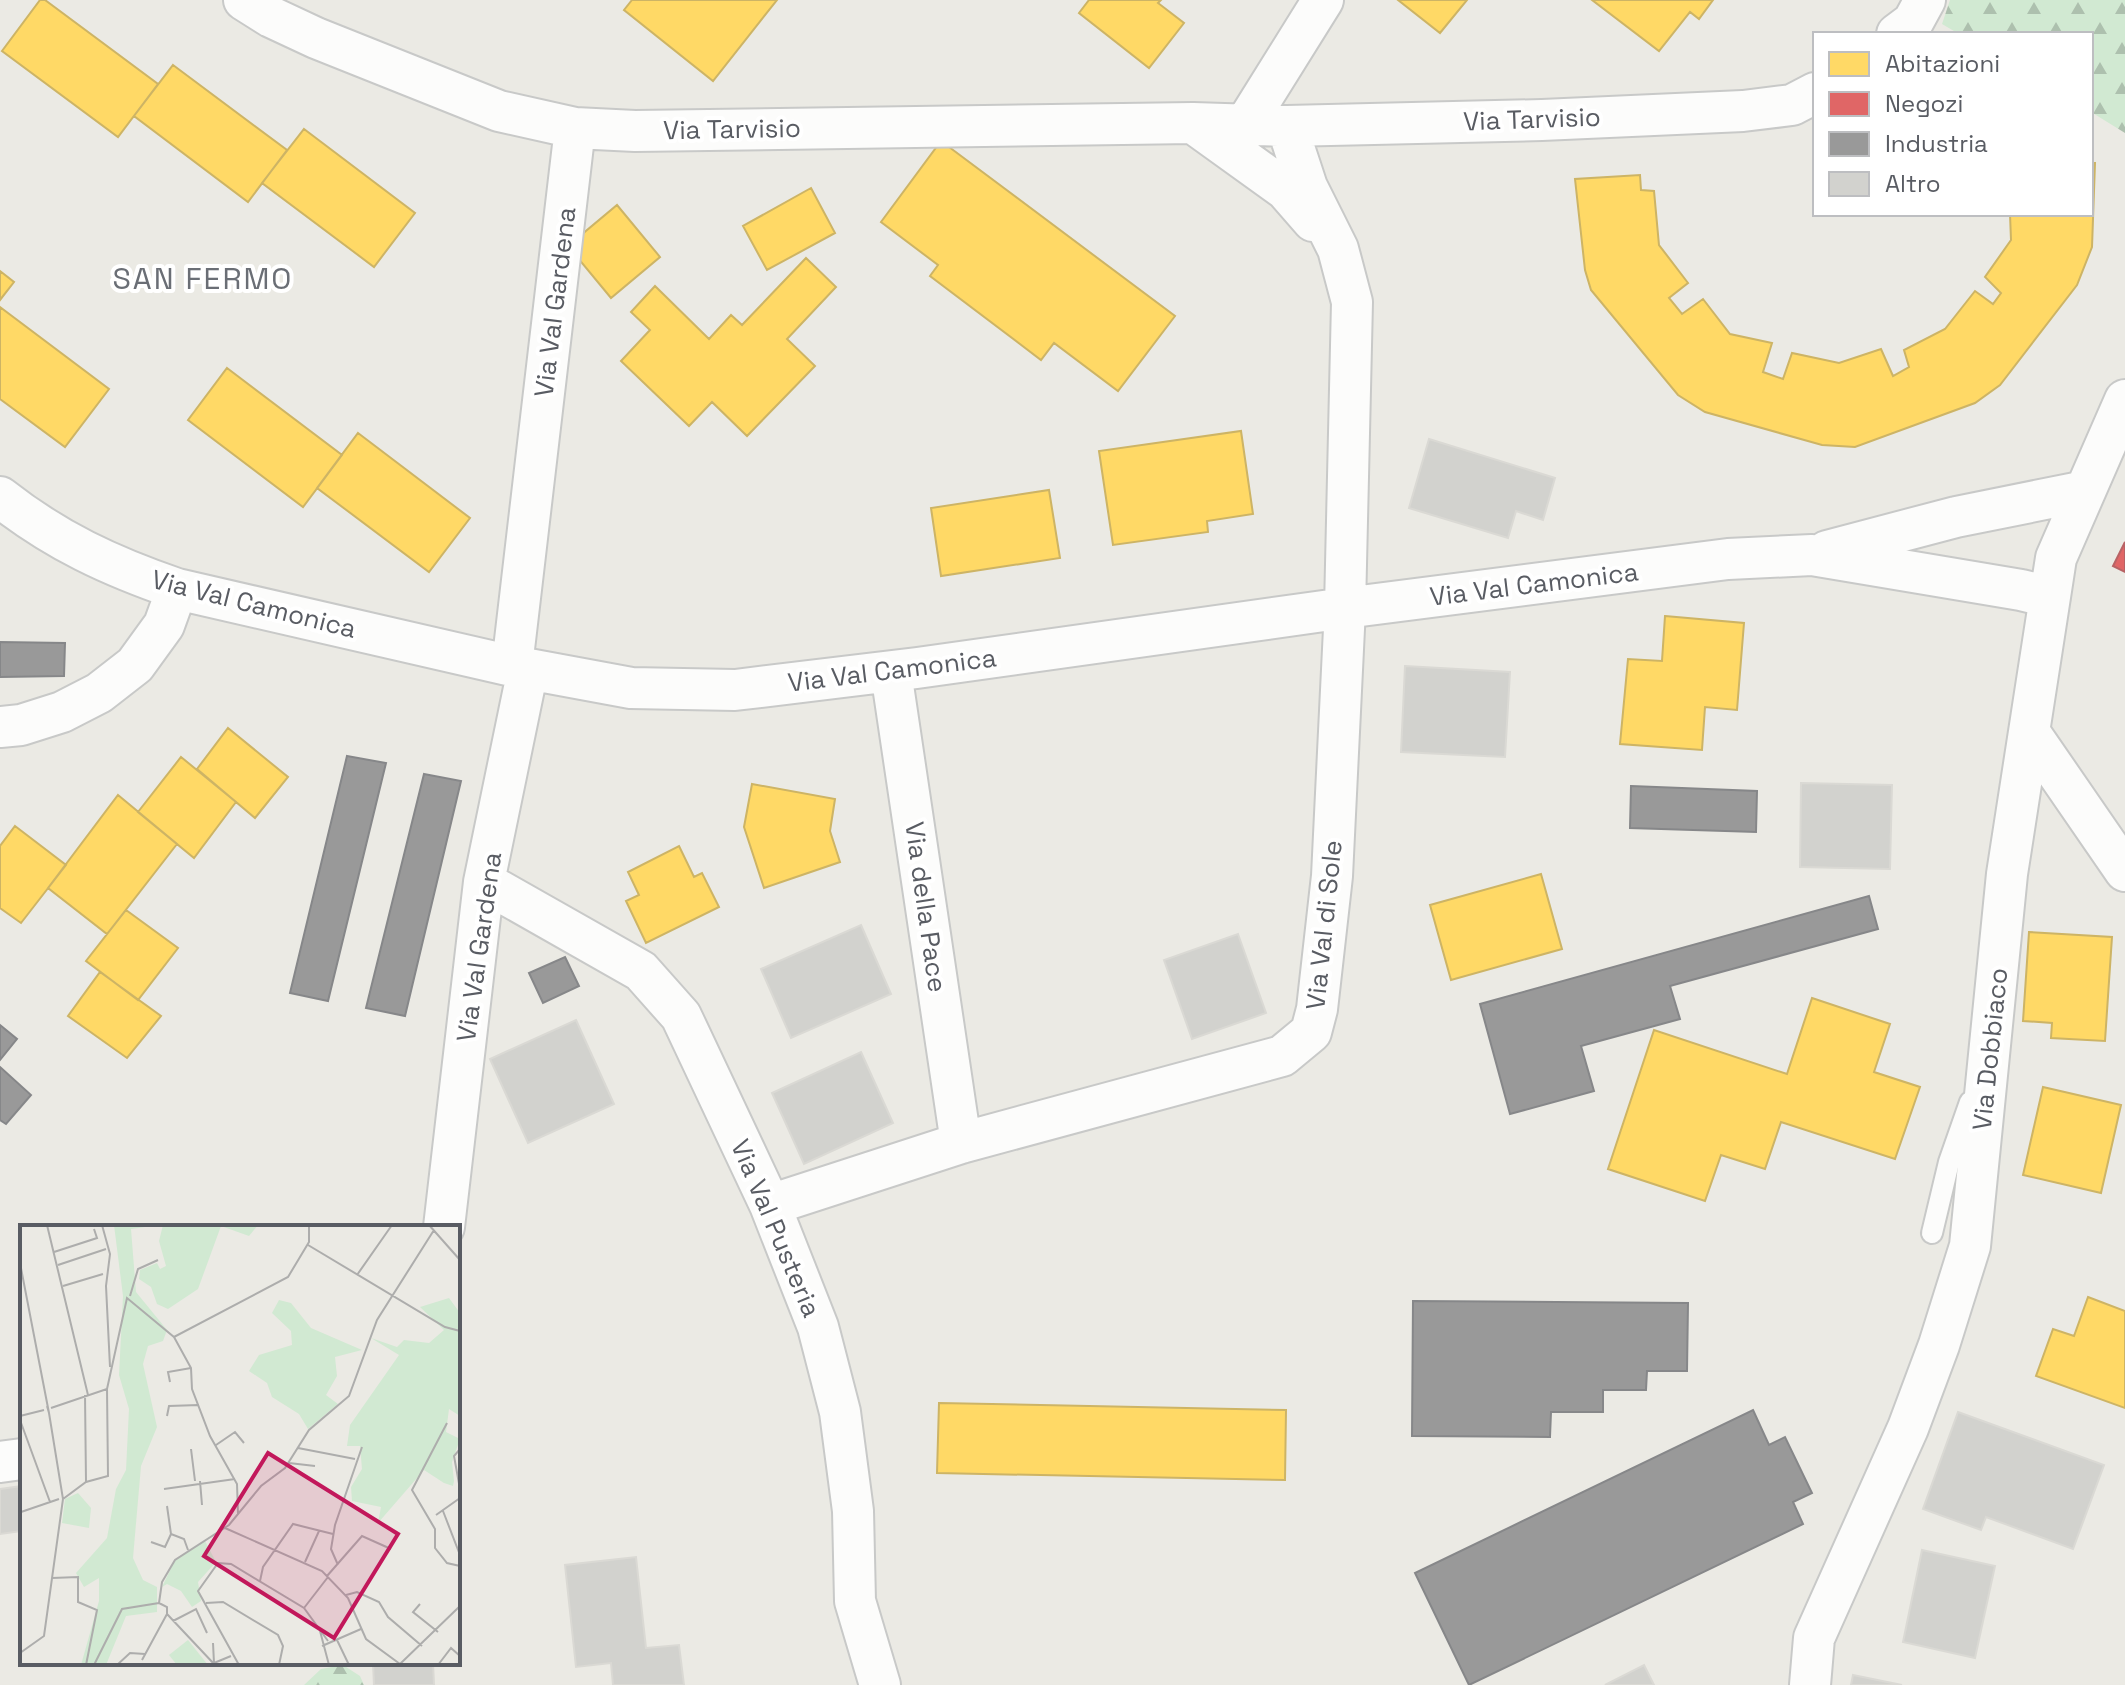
<svg xmlns="http://www.w3.org/2000/svg" width="2125" height="1685" font-family="'Space Grotesk',sans-serif">
<style>
.forest{fill:url(#forest-firs)}
.homes{fill:#ffd966;stroke:#cdb465;stroke-width:2}
.shops{fill:#e06666;stroke:#b86365;stroke-width:2}
.industry{fill:#999;stroke:#868789;stroke-width:2}
.building{fill:#d2d2ce;stroke:#dad9d4;stroke-width:2}
.lines{fill:none;stroke-linecap:round;stroke-linejoin:round}
.service-casing{stroke:#c8c9c8;stroke-width:24}
.minor-casing{stroke:#c8c9c8;stroke-width:44}
.service{stroke:#fcfcfb;stroke-width:20}
.minor{stroke:#fcfcfb;stroke-width:40}
.labels{text-anchor:middle;dominant-baseline:central;stroke-width:8;stroke-linejoin:round;paint-order:stroke}
.street-label{font-size:26px;fill:#595c63;stroke:#fff}
.quarter-label{font-size:30px;letter-spacing:2px;fill:#6a6e75;stroke:#fff}
.inset-road{fill:none;stroke:#adadac;stroke-width:2}
.view{fill:#c2185b;fill-opacity:0.15;stroke:#c2185b;stroke-width:4}
.inset-edge{fill:none;stroke:#595c63;stroke-width:4}
</style>
<defs>
<pattern id="forest-firs" width="22" height="20" patternUnits="userSpaceOnUse" patternTransform="scale(2)"><rect width="22" height="20" fill="#d1e9d2"/><path d="M5 1l3.5 6h-7zM16 11l3.5 6h-7z" fill="#adc0ae"/></pattern>
</defs>
<rect width="100%" height="100%" fill="#ebeae4"/>
<!-- forest -->
<path class="forest" d="M1950 0H2125V133L2091 112V34H1959L1942 24Z
M343 1665 360 1676 364 1685H304L321 1669Z"/>
<!-- homes -->
<path class="homes" d="M40 0H45L158 84 118 137 2 51Z
M632 0H777L713 81 624 10Z
M1089 0H1161L1158 3 1184 23 1149 68 1079 13Z
M1398 0H1467L1440 33Z
M1592 0H1713L1699 19 1690 12 1659 51Z
M173 65 287 150 248 202 134 116Z
M304 129 415 213 374 267 262 183Z
M941 141 1175 316 1118 391 1054 343 1041 360 930 276 938 265 881 222Z
M2091 163H2095L2092 247 2077 285 2000 385 1975 403 1855 447 1822 445 1705 412 1678 395 1591 290 1585 270 1575 179 1640 175 1641 190 1654 191 1659 245 1688 283 1669 298 1682 314 1703 299 1730 334 1772 343 1763 372 1783 379 1792 353 1839 363 1881 349 1893 376 1909 367 1904 350 1945 329 1975 291 1993 304 2001 293 1985 277 2011 240 2010 214H2091Z
M811 188 835 233 767 270 743 226Z
M617 205 660 257 611 298 568 246Z
M806 258 836 287 787 339 815 366 747 436 712 402 689 426 621 361 650 330 631 312 655 286 709 339 731 315 742 325Z
M0 271 14 282 0 300Z
M0 307 109 389 65 447 0 399Z
M227 368 342 455 303 507 188 420Z
M1241 431 1253 514 1207 521 1208 532 1113 545 1099 451Z
M358 433 470 518 429 572 317 488Z
M1049 490 1060 558 941 576 931 508Z
M1665 616 1744 623 1737 710 1705 707 1702 750 1620 744 1628 659 1662 661Z
M228 728 288 777 255 818 197 769Z
M181 757 236 802 194 858 138 812Z
M752 784 835 799 830 831 840 862 764 888 744 827Z
M118 795 177 844 107 934 48 888Z
M15 826 66 865 21 923 0 908V846Z
M679 846 694 877 702 873 719 907 646 943 626 901 639 895 628 872Z
M1541 874 1562 949 1451 980 1430 905Z
M126 910 178 948 138 1000 86 961Z
M2029 932 2112 937 2105 1041 2051 1038 2052 1023 2023 1021Z
M100 972 161 1016 127 1058 68 1016Z
M1812 998 1890 1024 1874 1072 1920 1087 1895 1159 1781 1122 1765 1169 1721 1155 1705 1201 1608 1169 1654 1030 1787 1074Z
M2043 1087 2121 1105 2101 1193 2023 1175Z
M2088 1297 2125 1311V1408L2036 1376 2053 1329 2074 1336Z
M939 1403 1286 1410 1285 1480 937 1473Z"/>
<!-- shops -->
<path class="shops" d="M2125 542V572L2113 566Z"/>
<!-- industry -->
<path class="industry" d="M0 642 65 643 64 676 0 677Z
M347 756 386 763 328 1001 290 993Z
M424 774 461 781 405 1016 366 1008Z
M1631 786 1757 791 1756 832 1630 828Z
M1869 896 1878 929 1670 986 1680 1019 1581 1046 1594 1091 1510 1114 1480 1004Z
M565 957 579 986 543 1003 529 973Z
M0 1025 17 1039 0 1060Z
M0 1067 31 1095 6 1124 0 1120Z
M1413 1301 1688 1303 1687 1371H1647L1646 1390H1603V1412H1551L1550 1437 1412 1436Z
M1753 1410 1769 1445 1785 1437 1812 1493 1793 1502 1803 1524 1469 1685 1415 1573Z"/>
<!-- building -->
<path class="building" d="M1429 439 1555 478 1543 520 1516 511 1508 538 1409 508Z
M1405 666 1510 672 1505 757 1401 752Z
M1801 783 1892 785 1890 869 1800 867Z
M861 925 891 994 791 1038 761 969Z
M1238 934 1266 1013 1192 1039 1164 960Z
M576 1020 614 1104 528 1143 490 1059Z
M861 1052 893 1123 804 1164 772 1093Z
M1958 1412 2104 1465 2073 1549 1986 1517 1981 1530 1923 1509Z
M22 1486V1531L0 1534V1489Z
M1922 1550 1995 1566 1975 1658 1903 1642Z
M636 1557 646 1648 679 1645 684 1685H613L611 1663 576 1667 565 1565Z
M373 1663H433L434 1685H374Z
M1644 1665 1654 1685H1605Z
M1853 1675 1902 1685H1851Z"/>
<g class="lines">
<!-- service casing -->
<g class="service-casing">
<path id="service" d="M1932 1233 1949 1162 1970 1102"/>
</g>
<!-- minor casing -->
<g class="minor-casing">
<path id="minor" d="M244 0 271 17 316 38 499 111 575 128 635 131 1193 123 1287 126 1542 120 1743 111 1792 105 1815 93
M1897 34 1913 22 1925 0
M1193 123 1286 190 1313 221
M1245 125 1323 0
M0 497C56 541 110 566 177 589L512 666 631 688 735 690 917 668 1345 608 1728 559 1812 555 2021 590 2050 597
M1827 551 1956 517 2085 491
M512 666 575 128
M891 672 961 1143
M0 727 21 725 62 712 99 693 135 665 164 625 177 589
M2030 733 2125 871
M484 882 641 971 681 1016 770 1205 818 1327 840 1412 853 1511 855 1601 880 1685
M770 1205 961 1143 1282 1056 1311 1032 1317 1009 1332 876 1345 608 1352 302 1338 249 1307 187 1287 126
M444 1227 484 882 528 669
M0 1462 22 1459
M1810 1685 1814 1638 1908 1428 1939 1345 1970 1246 2007 874 2056 558 2125 400"/>
</g>
<!-- service -->
<use href="#service" class="service"/>
<!-- minor -->
<use href="#minor" class="minor"/>
</g>
<g class="labels">
<!-- street labels -->
<g class="street-label">
<text transform="translate(1532 119) rotate(-2)">Via Tarvisio</text>
<text transform="translate(732 129) rotate(-1)">Via Tarvisio</text>
<text transform="translate(555 302) rotate(-83)">Via Val Gardena</text>
<text transform="translate(1534 584) rotate(-7)">Via Val Camonica</text>
<text transform="translate(254 604) rotate(14)">Via Val Camonica</text>
<text transform="translate(892 670) rotate(-7)">Via Val Camonica</text>
<text transform="translate(926 907) rotate(82)">Via della Pace</text>
<text transform="translate(1324 925) rotate(-84)">Via Val di Sole</text>
<text transform="translate(479 947) rotate(-82)">Via Val Gardena</text>
<text transform="translate(1990 1049) rotate(-84)">Via Dobbiaco</text>
<text transform="translate(776 1228) rotate(67)">Via Val Pusteria</text>
</g>
<!-- quarter labels -->
<g class="quarter-label">
<text x="203" y="278">SAN FERMO</text>
</g>
</g>
<!-- overview -->
<g transform="translate(20 1225)">
<rect width="440" height="440" fill="#ebeae4"/>
<path d="M168 415 188 440H157L149 430Z" fill="#d1e9d2"/>
<path d="M94 0H139L111 4 116 67 147 105 143 116 128 121 123 139 137 202 121 241 113 333 123 355 137 362V387L106 391 86 440H61L79 376V353L64 362 56 348 87 313 96 264 106 245 109 184 99 150 103 71ZM143 0H238L229 11 201 1 178 64 148 84 137 79 131 62 119 54 120 45 137 38 140 44 146 41 139 16ZM429 73 440 88V191L429 184 426 207 440 214 432 237 434 256 433 261 424 258 404 245 358 298 361 282 332 276 331 262 342 244 340 221H327L330 200 379 130 351 113 377 122 384 115 409 118 424 105 400 82ZM259 75 271 78 291 103 342 125 315 132 317 151 306 170 318 179 288 204 279 189 252 172 247 158 229 146 239 130 272 120 271 106 252 88ZM185 316 196 337 178 357 181 376 172 382 161 366 147 359 142 362 155 335Z" fill="#d1e9d2"/>
<path d="M58 268 71 283 69 303 42 298 45 274Z" fill="#d1e9d2"/>
<path class="inset-road" d="M27 0 68 170M82 0 90 29 86 61 90 142M409 0 440 35M288 20 425 102 440 106M34 27 77 13 74 4M0 38 29 188 27 181M38 40 86 24M337 50 372 0M43 61 83 49M110 71 118 44 138 35M154 112 171 143 172 164 190 211 217 259 218 289M150 157 148 147 171 143M65 170 66 257M31 183 87 164 107 73 154 112 268 52 289 17V0M0 191 24 185M147 191 149 181 179 180M0 195 30 277M427 198 392 265 415 304V323L427 338 440 341M196 220 215 207 224 218M278 223 335 234M171 224 175 256M440 224 434 231 440 264M269 238 295 241M180 256 182 280M144 264 215 254M43 274 66 257 88 251 87 164M423 286 440 330M1 287 39 274M416 290 440 273M205 303 302 346 328 373 346 414 380 439M151 309 164 314 168 325M131 317 145 322 151 309 147 281M285 337 299 306M318 340 311 324 315 300 342 222M307 351 342 311 371 324M32 353 58 352V377L77 385 66 440M240 356 243 342 273 299 313 309M326 370 337 367 359 377 368 392 402 421M139 378 142 357 155 335 209 300 241 261 265 243 289 205 329 171 357 95 414 5M186 378 203 377 258 410 263 421 259 440M400 379 393 387 418 407M284 383 308 352M147 389 195 440M153 396 176 384 187 408M300 406 309 440M317 415 329 440M193 418 194 438 211 431M302 421 341 404M0 428 24 411 43 274 29 188M122 435 147 389V382L139 378M380 439 440 381M74 440 102 384 139 378M97 440 110 428 125 429M219 440 178 366 198 338 211 339 284 383 308 416M418 440 431 423 440 431"/>
<path class="view" d="M248 228 378 309 314 413 184 331Z"/>
<rect width="440" height="440" class="inset-edge"/>
</g>
<!-- legend -->
<rect x="1813" y="32" width="280" height="184" fill="#ffffff" stroke="#bdbec1" stroke-width="2"/>
<rect x="1829" y="52" width="40" height="24" fill="#ffd966" stroke="#bdbec1" stroke-width="2"/>
<text x="1885" y="72" font-size="24" fill="#595c63">Abitazioni</text>
<rect x="1829" y="92" width="40" height="24" fill="#e06666" stroke="#bdbec1" stroke-width="2"/>
<text x="1885" y="112" font-size="24" fill="#595c63">Negozi</text>
<rect x="1829" y="132" width="40" height="24" fill="#999999" stroke="#bdbec1" stroke-width="2"/>
<text x="1885" y="152" font-size="24" fill="#595c63">Industria</text>
<rect x="1829" y="172" width="40" height="24" fill="#d2d2ce" stroke="#bdbec1" stroke-width="2"/>
<text x="1885" y="192" font-size="24" fill="#595c63">Altro</text>
</svg>
